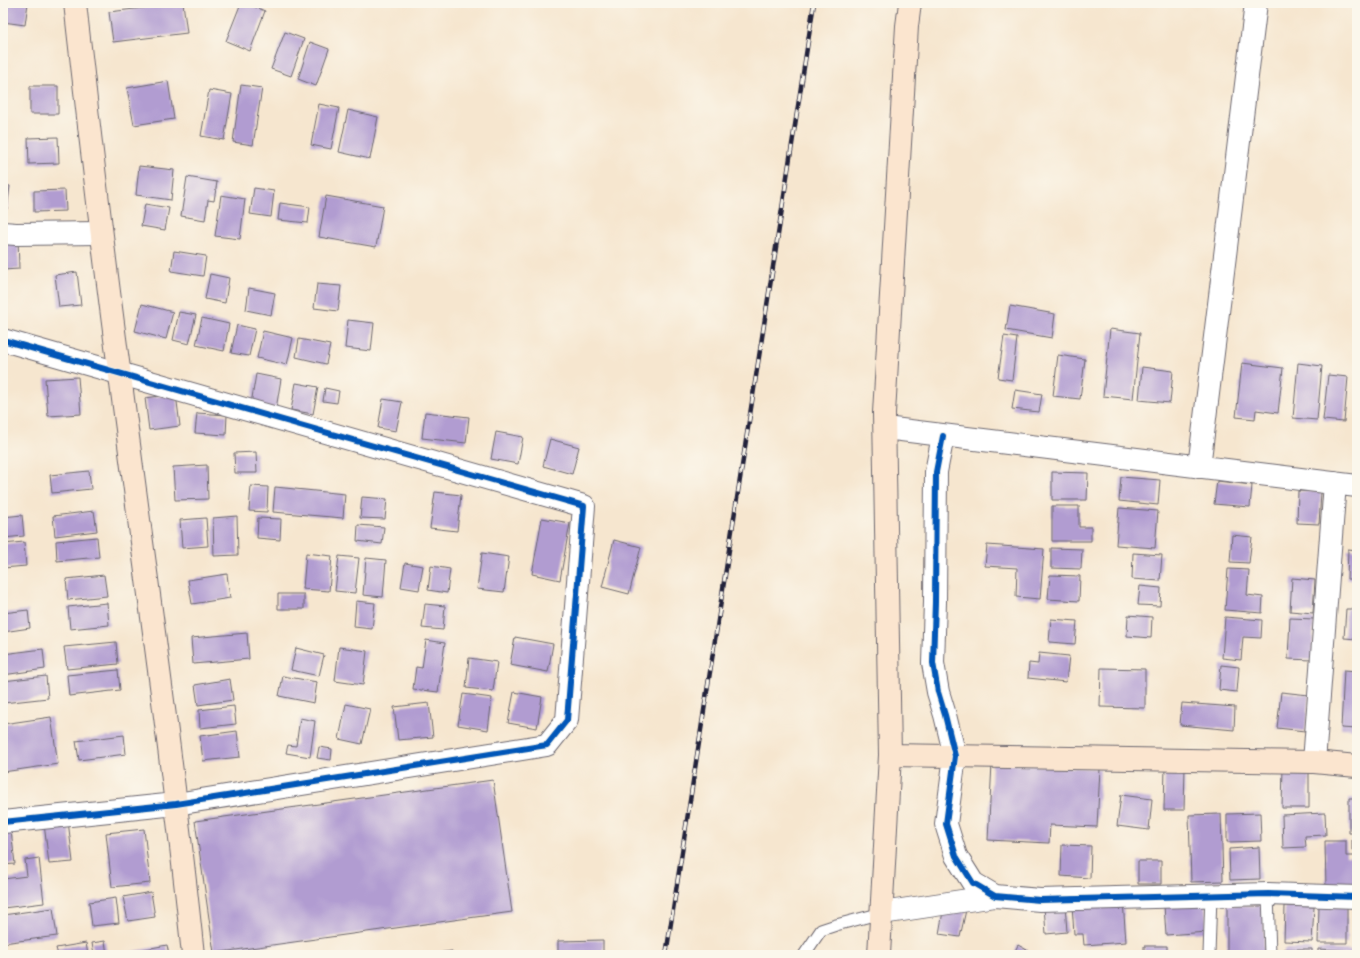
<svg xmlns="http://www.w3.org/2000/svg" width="1360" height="958" font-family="'Gentium Book Plus',serif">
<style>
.building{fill:#b19cd1}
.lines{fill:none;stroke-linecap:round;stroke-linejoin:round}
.lane-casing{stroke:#6c676f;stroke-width:13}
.street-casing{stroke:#6c676f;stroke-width:24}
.secondary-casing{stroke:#6c676f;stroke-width:24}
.lane{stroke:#fff;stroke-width:11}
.street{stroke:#fff;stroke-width:22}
.secondary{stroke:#fbe5cf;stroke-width:22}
.rail-casing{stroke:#22223b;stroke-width:4.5}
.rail{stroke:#fbf7ec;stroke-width:3;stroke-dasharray:9;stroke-linecap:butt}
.cycleway-casing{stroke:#fbf7ec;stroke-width:8}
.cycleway{stroke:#0057b8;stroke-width:6}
</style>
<rect width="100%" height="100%" fill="#fbf7ec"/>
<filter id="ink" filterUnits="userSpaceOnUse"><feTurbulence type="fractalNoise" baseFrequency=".025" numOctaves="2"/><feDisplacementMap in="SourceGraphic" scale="8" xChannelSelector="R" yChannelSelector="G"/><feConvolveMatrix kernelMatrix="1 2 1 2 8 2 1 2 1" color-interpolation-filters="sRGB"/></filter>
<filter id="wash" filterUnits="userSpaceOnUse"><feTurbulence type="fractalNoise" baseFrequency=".012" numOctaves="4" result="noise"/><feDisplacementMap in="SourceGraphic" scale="16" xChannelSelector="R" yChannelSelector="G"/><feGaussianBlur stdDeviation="0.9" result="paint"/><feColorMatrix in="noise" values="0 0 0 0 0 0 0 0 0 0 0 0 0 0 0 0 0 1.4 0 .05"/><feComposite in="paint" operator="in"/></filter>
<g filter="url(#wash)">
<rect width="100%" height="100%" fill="#f6e6cf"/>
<g id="blocks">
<!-- building -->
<path class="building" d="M3 3H28L25 25 3 22Z
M160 3H183L187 33 113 42 109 12 160 6Z
M241 3H245L265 11 250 51 226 41Z
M285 32 304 39 291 76 271 69Z
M310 42 329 49 316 86 298 79Z
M168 81 174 119 134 125 127 88Z
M241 85 262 88 253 145 233 142Z
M30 86H58V114H30Z
M209 90 232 94 224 140 201 136Z
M319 104 339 108 331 149 311 145Z
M348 110 378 117 370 159 339 152Z
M58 137 59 163 29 164 28 138Z
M139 166 174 170 171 200 136 195Z
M187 177 217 182 214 201 208 200 205 220 181 216Z
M3 185 10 186 7 209 3 208Z
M254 188 274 191 271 217 250 214Z
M65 190 66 211 34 212V191Z
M221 195 245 199 240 239 215 236Z
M326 196 383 206 376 247 319 237Z
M280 203 310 207 308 223 278 220Z
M145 204 169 208 165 230 141 226Z
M18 237 19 269 3 270V238Z
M174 251 206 256 203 276 171 271Z
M77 272 81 305 59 307 55 275Z
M210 274 229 278 225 303 205 299Z
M317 284 341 286 338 311 314 308Z
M249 288 275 293 271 315 246 310Z
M142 304 173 312 166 339 135 331Z
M1010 306 1055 314 1052 338 1006 330Z
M179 312 196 315 189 344 173 340Z
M202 318 229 324 224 351 196 345Z
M348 320 374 323 371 351 345 348Z
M237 325 255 329 249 356 231 353Z
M1110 329 1140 333 1133 399 1103 396Z
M263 331 293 338 287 365 257 358Z
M1004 336 1017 338 1012 380 998 378Z
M299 339 330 345 326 364 296 357Z
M1058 355 1085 359 1080 399 1053 396Z
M1242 363 1283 368 1278 413 1256 410 1255 419 1236 417Z
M1298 363 1322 366 1317 420 1293 418Z
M1142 367 1173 371 1170 403 1139 400Z
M256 374 281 379 276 409 251 404Z
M1328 375 1348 377 1344 422 1323 420Z
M78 377 81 414 48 416 45 379Z
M296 383 318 387 313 414 291 410Z
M325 388 339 391 337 403 323 401Z
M1015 390 1042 394 1039 412 1012 409Z
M176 394 180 426 149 430 145 398Z
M383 399 402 402 396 431 378 428Z
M425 412 469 417 466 443 422 438Z
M197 413 227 415 226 435 195 433Z
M496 432 523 437 518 464 491 459Z
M550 439 579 447 572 474 543 466Z
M256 452 257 473H235L234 453Z
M207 465 208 499 175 500 173 467Z
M89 471 91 489 52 493 50 475Z
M1052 472 1088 473 1087 500H1052Z
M1121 477 1160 480 1158 505 1119 501Z
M1217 481 1252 485 1250 507 1214 504Z
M251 486 268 487 267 512 249 511Z
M275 487 345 494 343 518 273 512Z
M1298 491 1321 492 1319 524 1297 523Z
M435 492 461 495 457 531 430 528Z
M362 497 387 499 385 519 360 518Z
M1052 506H1079V527H1091V541H1052Z
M1119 508 1158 511 1155 548 1116 545Z
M94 511 97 531 55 536 53 516Z
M22 515 24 536 3 538V517Z
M237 516 238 555 214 556 213 518Z
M206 518 208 546 182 548 180 520Z
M258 518 281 519 280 540 257 538Z
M542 518 570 523 560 580 532 574Z
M358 525 384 527 382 544 357 541Z
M1232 535 1252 537 1249 563 1230 562Z
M97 537 99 557 57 561 56 541Z
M614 540 641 547 629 594 602 587Z
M24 542 26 566 3 568V544Z
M987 545 1044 549 1040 599 1016 597 1017 568 985 566Z
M1051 548 1082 549 1081 569 1051 568Z
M1348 549 1357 550V579H1347Z
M306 553 332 556 329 591 303 589Z
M482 553 509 557 504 592 477 589Z
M1133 553 1162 555 1160 581 1132 579Z
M339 556 359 558 355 593 335 591Z
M366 558 386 560 383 597 363 595Z
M405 563 423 566 419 590 401 587Z
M431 566 450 569 447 593 428 590Z
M1228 569 1249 570 1247 595 1263 597 1262 613 1225 610Z
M227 574 230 598 192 604 188 580Z
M104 575 107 596 68 600 66 579Z
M1050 575 1080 576 1079 601 1048 599Z
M1292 578 1315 580 1313 613 1290 611Z
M1140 586 1161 588 1160 606 1138 605Z
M278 594H304V609H278Z
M356 601 375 603 372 629 354 627Z
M107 603 109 625 70 629 68 607Z
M425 604 445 606 443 630 422 628Z
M1346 609H1357V639L1344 638Z
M28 610 30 628 3 632V613Z
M1128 615 1152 617 1151 638 1127 636Z
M1225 617 1262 620 1261 638 1243 637 1241 660 1222 658Z
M1290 618 1314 619 1312 660 1288 659Z
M1051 619 1077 621 1075 644 1049 642Z
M247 633 249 659 193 664 191 638Z
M515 637 553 644 548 672 510 665Z
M426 640 445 643 438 692 413 689 416 667 422 668Z
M116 642 118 664 67 669 64 647Z
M339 647 367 651 363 685 335 681Z
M296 648 324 655 319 676 291 670Z
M43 649 45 669 3 675V654Z
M1039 653 1069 656 1066 682 1028 678 1029 663 1038 664Z
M469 658 497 662 493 691 466 688Z
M1221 665 1239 667 1237 692 1219 690Z
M1101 668 1145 669V708L1100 707Z
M118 670 120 690 69 696 67 675Z
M1344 670 1357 671V729L1341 728Z
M46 676 48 698 3 703V681Z
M283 676 317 682 314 703 279 696Z
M230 679 233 700 198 705 195 685Z
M514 692 542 697 537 728 508 723Z
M1281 692 1309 695 1305 731 1277 728Z
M463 694 492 698 488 730 458 725Z
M429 703 433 737 398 740 394 707Z
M1182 703 1235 707 1234 730 1180 725Z
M346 704 370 709 362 744 339 739Z
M234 706 236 724 200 728 199 710Z
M51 717 58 764 3 772V724Z
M300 718 315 721 310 757 286 753 288 745 296 746Z
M237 731 240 757 203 761 200 736Z
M124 735 126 754 79 760 76 741Z
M319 747 332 749 331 760 317 758Z
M992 763 1100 769 1097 827 1050 825 1049 843 988 840Z
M1165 766 1185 767 1184 810H1164Z
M1283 767H1309V808H1282Z
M493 780 512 912 214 953 195 821Z
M1121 795 1152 799 1149 830 1117 826Z
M1349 798H1357V833H1349Z
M1260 813 1261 841 1227 842V814Z
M1325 813 1326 835 1305 836 1306 847 1283 848 1282 815Z
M1221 814 1223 881 1191 882 1189 815Z
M68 821 73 862 49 864 44 824Z
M144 829 150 883 112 887 106 833Z
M11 830 15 864 3 865V831Z
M1352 840H1357V850H1352Z
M1325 841H1346V856H1357V889H1326Z
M1062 845 1091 846 1090 878 1061 876Z
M1259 847 1260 879 1230 880 1229 849Z
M39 858 44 903 3 908V879L27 876 25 860Z
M1138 861H1161V884H1138Z
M151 892 155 917 128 921 123 897Z
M116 898 119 923 92 926 89 902Z
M1123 901 1126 942 1084 945 1083 934H1074L1072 905Z
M1205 902 1207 932 1166 935 1164 905Z
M1065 904 1067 932 1046 934 1044 906Z
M1227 905 1264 906V955H1227Z
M944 906 966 910 960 937 939 934Z
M1285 906 1314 907 1312 942 1284 941Z
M1319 906 1347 907V943H1318Z
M53 908 57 936 3 943V915Z
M603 940V955H558V941Z
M105 941 107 955H94L92 943Z
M86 943 88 955H58L56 948Z
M167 945 169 955H119V954Z
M1018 945 1036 955H1013Z
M1144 946H1167V955H1144Z
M1284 949H1312V955H1284Z
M1318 949 1357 951V955H1318Z
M452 951 453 955H429V954Z"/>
</g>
</g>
<g filter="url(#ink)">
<use href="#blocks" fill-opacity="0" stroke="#6c676f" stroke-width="1"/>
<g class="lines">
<!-- lane casing -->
<g class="lane-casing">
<path id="lane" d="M1268 894 1270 955
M804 955 821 930 836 925 882 913
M1209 955 1211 895"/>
</g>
<!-- street casing -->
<g class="street-casing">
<path id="street" d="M3 233 16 234 101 233
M3 340 584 506 567 720 547 745 176 804 3 822
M885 428 1357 486
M943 436 936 472 935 602 933 663 938 692 945 715 955 756 946 824 956 856 973 883 995 896 1040 900 1268 894 1357 897
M1199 467 1256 3
M1314 762 1335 483
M882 913 995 896"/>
</g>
<!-- secondary casing -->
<g class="secondary-casing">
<path id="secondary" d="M75 3C89 128 103 252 120 376 145 569 173 762 193 955
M890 755 1314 762 1357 766
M879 955 890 755 884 413 907 26 910 3"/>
</g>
<!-- lane -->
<use href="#lane" class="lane"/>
<!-- street -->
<use href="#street" class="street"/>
<!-- secondary -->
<use href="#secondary" class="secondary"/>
<!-- rail casing -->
<g class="rail-casing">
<path id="rail" d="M666 955 814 3"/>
</g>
<!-- rail -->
<use href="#rail" class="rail"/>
<!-- cycleway casing -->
<g class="cycleway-casing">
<path id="cycleway" d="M3 340 584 506 567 720 547 745 176 804 3 822
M943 436 936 472 935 602 933 663 938 692 945 715 955 756 946 824 956 856 973 883 995 896 1040 900 1268 894 1357 897"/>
</g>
<!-- cycleway -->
<use href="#cycleway" class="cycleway"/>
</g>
</g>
<!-- margin -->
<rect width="1360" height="958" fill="none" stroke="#fbf7ec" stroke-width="16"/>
</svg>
